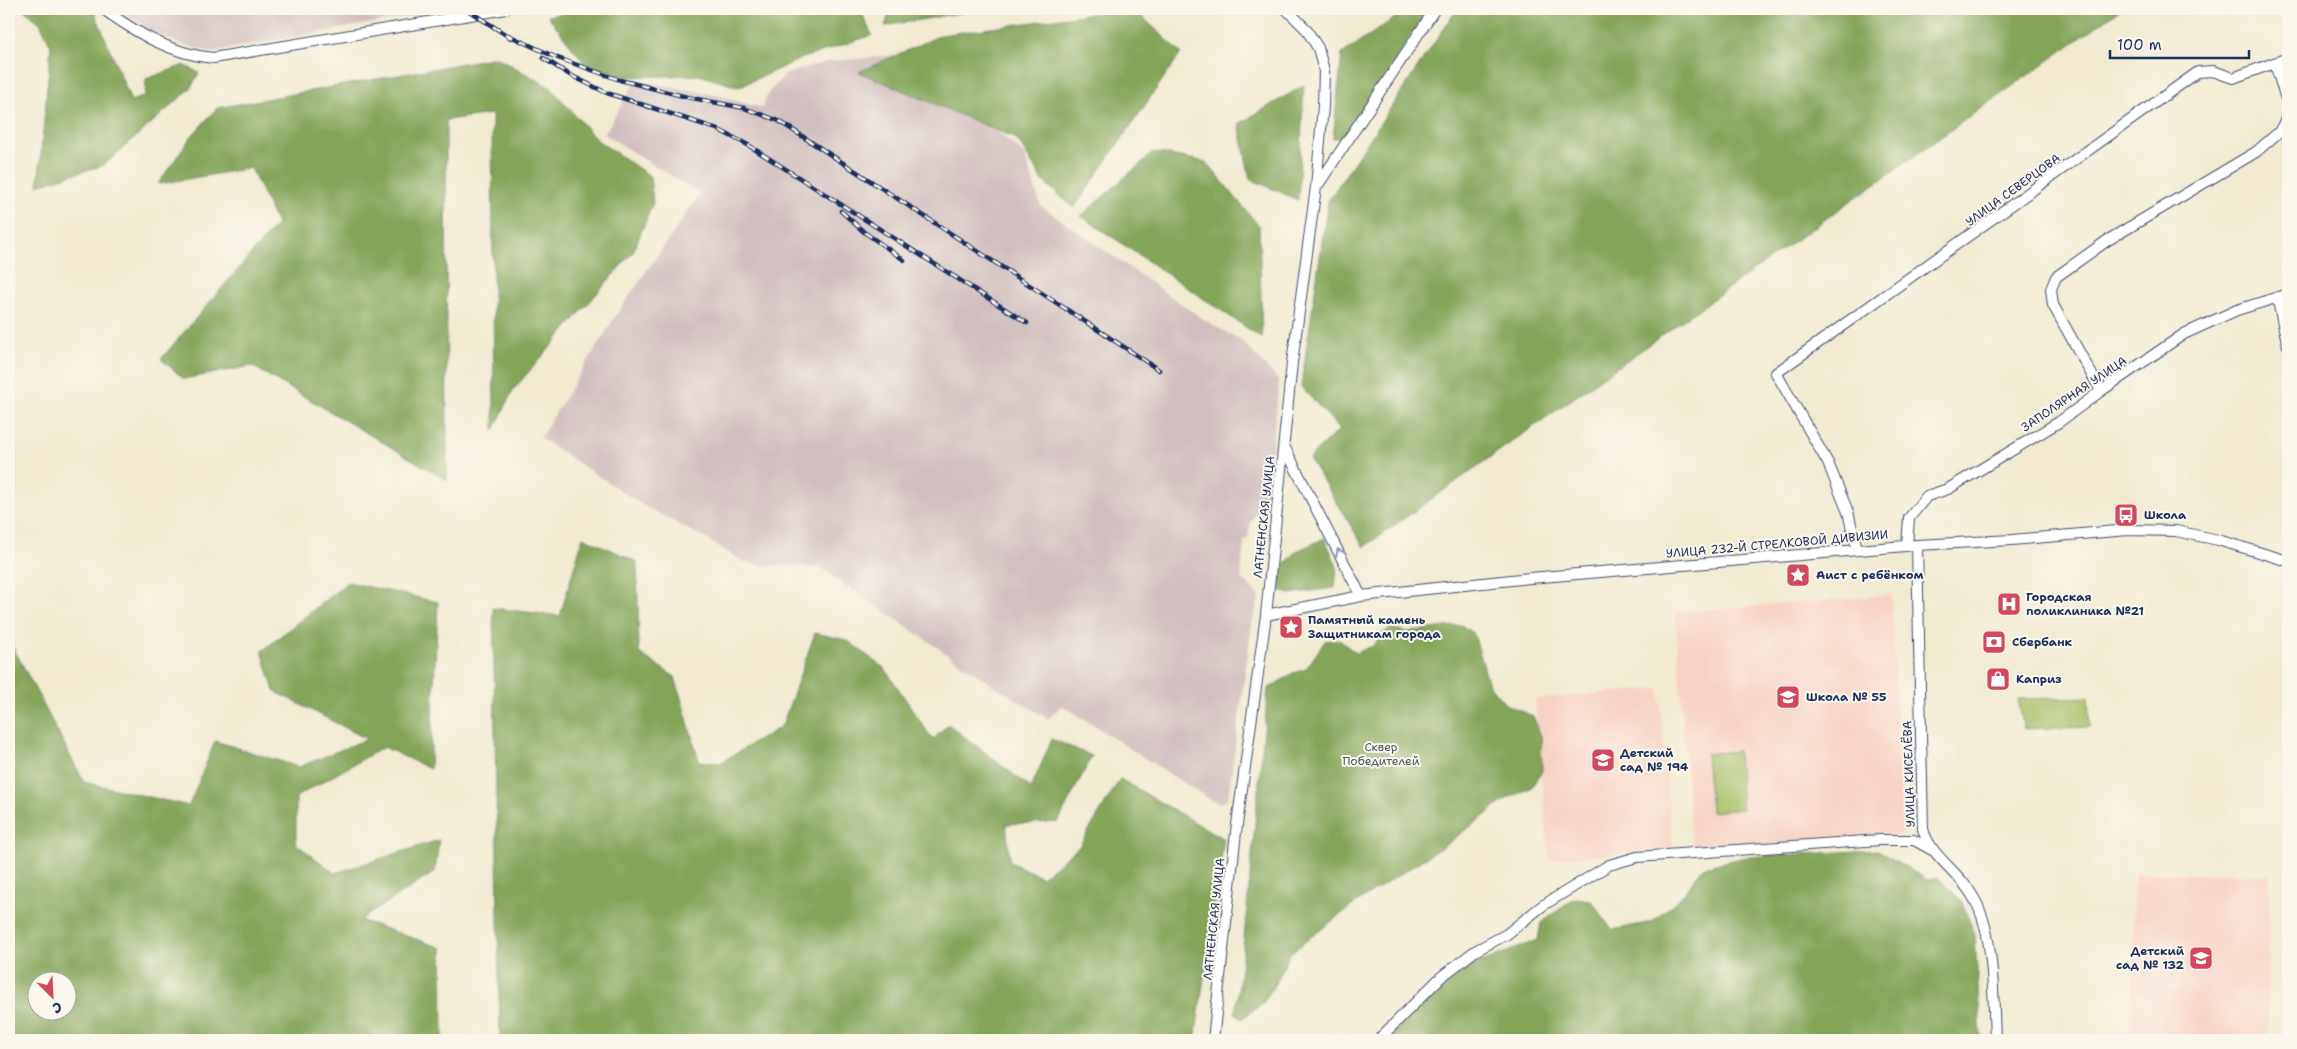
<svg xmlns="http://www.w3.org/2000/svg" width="2297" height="1049" font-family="'Shantell Sans',sans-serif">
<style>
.built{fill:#f6d2c5}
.industrial{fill:#d1bfbf}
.green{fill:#a5be63;stroke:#607660}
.forest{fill:#84a559;stroke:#506a5c;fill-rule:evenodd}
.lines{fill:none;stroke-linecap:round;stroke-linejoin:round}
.minor-casing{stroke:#3b4b6f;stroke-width:12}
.minor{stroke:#fff;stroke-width:10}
.rail-casing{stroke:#1b2f5e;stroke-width:4.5}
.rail{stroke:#fbf7ec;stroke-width:2.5;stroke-dasharray:8;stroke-linecap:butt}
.oneway{stroke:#8d97ae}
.labels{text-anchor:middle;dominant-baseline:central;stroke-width:4;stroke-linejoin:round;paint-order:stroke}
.street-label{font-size:12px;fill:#1b2f5e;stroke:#fbf7ec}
.poi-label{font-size:12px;font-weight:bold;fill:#1b2f5e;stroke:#fbf7ec;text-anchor:start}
.park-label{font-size:12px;fill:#445a60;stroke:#fbf7ec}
</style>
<rect width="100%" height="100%" fill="#fbf7ec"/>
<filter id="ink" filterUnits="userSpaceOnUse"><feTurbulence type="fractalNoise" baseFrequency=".02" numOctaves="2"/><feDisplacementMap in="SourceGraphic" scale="10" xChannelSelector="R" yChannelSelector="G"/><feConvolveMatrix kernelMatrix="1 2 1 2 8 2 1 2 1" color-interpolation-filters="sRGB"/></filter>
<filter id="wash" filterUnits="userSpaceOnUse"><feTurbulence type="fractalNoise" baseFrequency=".0096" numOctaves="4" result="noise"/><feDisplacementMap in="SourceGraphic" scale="20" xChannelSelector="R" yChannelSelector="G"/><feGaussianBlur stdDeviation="1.12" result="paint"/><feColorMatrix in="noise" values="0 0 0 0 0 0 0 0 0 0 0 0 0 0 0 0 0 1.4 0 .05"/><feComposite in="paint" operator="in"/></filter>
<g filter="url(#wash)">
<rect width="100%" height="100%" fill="#f1ead1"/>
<!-- built -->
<path class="built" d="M1891 595 1903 835 1692 851 1675 612Z
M1659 688 1673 849 1549 860 1535 699Z
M2134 873 2270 875 2268 1040H2132Z"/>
<!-- industrial -->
<path class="industrial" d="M118 9H449L211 52 180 44 150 30Z
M906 54 1024 154 1041 206 1203 319 1244 343 1279 381 1266 506 1255 514 1250 524 1248 539 1244 540 1241 578 1260 596 1252 623 1228 798 1221 803 1212 801 1062 705 1048 719 991 684 822 569 803 566 757 565 742 561 705 538 644 506 540 438 617 314 700 194 604 134 636 80 707 93 762 108 769 92 786 74 825 62Z"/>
<!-- green -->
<path class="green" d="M2088 697 2090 727 2024 729 2018 699Z
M1738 751 1742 809 1711 812 1706 754Z"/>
<!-- forest -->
<path class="forest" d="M23 9H89L95 13 131 101 145 96 146 79 184 65 199 73 190 89 104 165 38 185 51 46 40 23Z
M589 9H860L872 35 803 58 738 87 699 75 625 77 585 64 548 16Z
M891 9H984L885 26Z
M1125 9H1134L1181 53 1074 208 1043 181 1017 139 859 72 941 35Z
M1457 9H2121L1364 547 1309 458 1340 429 1301 387 1328 201Z
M1405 11 1423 16 1346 138H1333L1342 54Z
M497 57 551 88 597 140 650 176 653 203 633 252 513 390 494 430 492 114 446 120 447 480 252 366 184 379 161 359 277 224 251 168 158 184 190 138 217 108Z
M1304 85 1298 200 1250 179 1239 124Z
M1154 152 1206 162 1259 226 1262 338 1081 216Z
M583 537 637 562 639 653 675 677 699 761 720 763 782 726 815 633 847 640 885 669 933 740 948 724 1031 788 1052 739 1092 756 1058 822 1006 824 1010 862 1042 877 1079 847 1120 779 1224 839 1195 1040H500L493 608 560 616Z
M1325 538 1337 567 1335 588 1289 594 1280 590 1281 569 1297 551Z
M348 582 438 602 430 769 384 747 296 797V844L335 873 439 840 435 872 360 920 442 948 443 1040H9V645L13 647 84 782 189 806 215 741 299 767 367 739 274 691 262 651ZM38 982H68V1012H38Z
M1461 625 1474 634 1489 685 1505 704 1533 716 1541 736 1542 771 1531 788 1508 798 1448 843 1353 905 1290 953 1278 979 1263 1003 1242 1019 1235 1013 1241 969 1268 689 1293 673 1306 669 1325 641 1338 639 1356 653 1373 646 1382 634 1391 628 1407 632Z
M1878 850 1927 880 1938 878 1961 900 1975 935 1981 1040H1384L1463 969 1538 940 1541 923 1575 898 1591 900 1612 930 1652 922 1681 897 1703 867 1746 857Z"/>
</g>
<g filter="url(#ink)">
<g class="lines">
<!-- minor casing -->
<g class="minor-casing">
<path id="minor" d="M103 9C137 33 171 54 213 58L506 9
M1318 185 1435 9
M2277 297 2288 346
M2101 391 2053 305 2051 289 2056 277 2108 240 2256 152 2279 132 2286 119 2288 105 2275 64
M1284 446 1361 596
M1917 545 1923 829C1930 856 1958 871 1972 895 1995 930 1993 998 1995 1040
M1907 546 1909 518 1927 496 1948 489 2059 422 2101 391 2184 334 2237 310 2288 294
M1857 550 1848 512 1828 463 1776 373 2198 72 2213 71 2233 78 2288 58
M1266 615 1361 596 1530 578 1917 545 2012 540 2128 530 2176 531 2218 540 2288 561
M1213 1040 1236 832 1266 615 1292 363 1316 187 1323 106 1324 71 1318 48 1306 29 1286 9
M1378 1040 1441 977 1475 951 1507 934 1542 906 1609 865 1637 857 1880 840H1914L1932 850"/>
</g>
<!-- minor -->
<use href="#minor" class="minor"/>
<!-- rail casing -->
<g class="rail-casing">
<path id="rail" d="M466 9 511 38
M506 34 555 57 620 80 687 97 744 108 779 121 1159 370
M543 58 570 75 607 93 717 129 748 145 1027 323
M841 211 864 232 904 260"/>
</g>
<!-- rail -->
<use href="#rail" class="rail"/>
</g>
<!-- one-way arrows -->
<defs><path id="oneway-chevron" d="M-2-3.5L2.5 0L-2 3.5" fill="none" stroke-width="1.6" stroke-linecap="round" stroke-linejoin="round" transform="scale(1.25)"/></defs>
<use class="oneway" href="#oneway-chevron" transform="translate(1339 552) rotate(-117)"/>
</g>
<!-- icons -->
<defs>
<g id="bus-square" transform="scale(1.25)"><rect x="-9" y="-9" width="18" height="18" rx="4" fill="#d1495b" stroke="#fbf7ec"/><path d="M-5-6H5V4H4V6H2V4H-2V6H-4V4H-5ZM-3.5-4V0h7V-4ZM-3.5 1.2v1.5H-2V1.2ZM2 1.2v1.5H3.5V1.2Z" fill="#fff"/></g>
<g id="sight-square" transform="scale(1.25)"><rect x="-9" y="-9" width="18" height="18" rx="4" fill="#d1495b" stroke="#fbf7ec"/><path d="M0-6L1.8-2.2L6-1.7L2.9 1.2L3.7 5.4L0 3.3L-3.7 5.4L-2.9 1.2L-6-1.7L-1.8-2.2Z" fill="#fff"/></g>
<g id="hospital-square" transform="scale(1.25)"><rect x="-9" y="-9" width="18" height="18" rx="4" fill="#d1495b" stroke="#fbf7ec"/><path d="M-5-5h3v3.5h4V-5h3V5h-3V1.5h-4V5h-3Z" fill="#fff"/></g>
<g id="bank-square" transform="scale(1.25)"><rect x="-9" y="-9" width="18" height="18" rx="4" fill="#d1495b" stroke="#fbf7ec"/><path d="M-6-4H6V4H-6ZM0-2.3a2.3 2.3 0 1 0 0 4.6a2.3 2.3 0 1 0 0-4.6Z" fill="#fff"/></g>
<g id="shop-square" transform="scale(1.25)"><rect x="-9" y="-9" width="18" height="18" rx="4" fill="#d1495b" stroke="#fbf7ec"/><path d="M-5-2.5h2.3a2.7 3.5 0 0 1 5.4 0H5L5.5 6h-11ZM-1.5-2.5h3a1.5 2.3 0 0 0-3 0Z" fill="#fff"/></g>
<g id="school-square" transform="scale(1.25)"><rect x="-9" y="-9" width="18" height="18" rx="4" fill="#d1495b" stroke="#fbf7ec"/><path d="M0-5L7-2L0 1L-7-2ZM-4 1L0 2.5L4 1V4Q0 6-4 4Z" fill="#fff"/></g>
</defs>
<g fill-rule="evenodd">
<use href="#bus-square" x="2126" y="515"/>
<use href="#sight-square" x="1798" y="575"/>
<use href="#hospital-square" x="2009" y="604"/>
<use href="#sight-square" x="1291" y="627"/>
<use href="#bank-square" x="1994" y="642"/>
<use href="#shop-square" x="1998" y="679"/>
<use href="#school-square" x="1788" y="697"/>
<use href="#school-square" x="1603" y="760"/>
<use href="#school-square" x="2201" y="958"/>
</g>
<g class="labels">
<!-- street labels -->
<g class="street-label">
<text transform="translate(2013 190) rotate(-36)">УЛИЦА СЕВЕРЦОВА</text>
<text transform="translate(2074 394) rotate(-34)">ЗАПОЛЯРНАЯ УЛИЦА</text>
<text transform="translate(1264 517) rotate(-84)">ЛАТНЕНСКАЯ УЛИЦА</text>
<text transform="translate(1777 544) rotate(-5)">УЛИЦА 232-Й СТРЕЛКОВОЙ ДИВИЗИИ</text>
<text transform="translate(1909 774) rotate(-92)">УЛИЦА КИСЕЛЁВА</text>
<text transform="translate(1214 919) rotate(-84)">ЛАТНЕНСКАЯ УЛИЦА</text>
</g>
<!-- poi labels -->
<g class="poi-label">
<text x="2144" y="515">Школа</text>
<text x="1816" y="575">Аист с ребёнком</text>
<text x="2026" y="597">Городская<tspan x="2026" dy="14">поликлиника №21</tspan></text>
<text x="1308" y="620">Памятный камень<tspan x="1308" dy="14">Защитникам города</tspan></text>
<text x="2012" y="642">Сбербанк</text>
<text x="2016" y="679">Каприз</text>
<text x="1806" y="697">Школа № 55</text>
<text x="1620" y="753">Детский<tspan x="1620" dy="14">сад № 194</tspan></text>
<text x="2184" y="951" text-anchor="end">Детский<tspan x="2184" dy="14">сад № 132</tspan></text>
</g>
<!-- park labels -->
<g class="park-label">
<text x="1381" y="747">Сквер<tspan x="1381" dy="14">Победителей</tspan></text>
</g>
</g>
<!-- margin -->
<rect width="2297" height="1049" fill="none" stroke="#fbf7ec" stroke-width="30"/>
<!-- north arrow -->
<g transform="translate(52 996) rotate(156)"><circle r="24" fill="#fbf7ec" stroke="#a1a7b3"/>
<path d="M0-4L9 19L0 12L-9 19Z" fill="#d1495b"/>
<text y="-8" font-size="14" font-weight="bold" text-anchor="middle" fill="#1b2f5e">С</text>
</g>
<!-- scale -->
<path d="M2110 50v8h139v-8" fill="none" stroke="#1b2f5e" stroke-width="2.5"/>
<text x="2117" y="50" font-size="15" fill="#1b2f5e" stroke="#fbf7ec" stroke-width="4" paint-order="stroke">100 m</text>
</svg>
